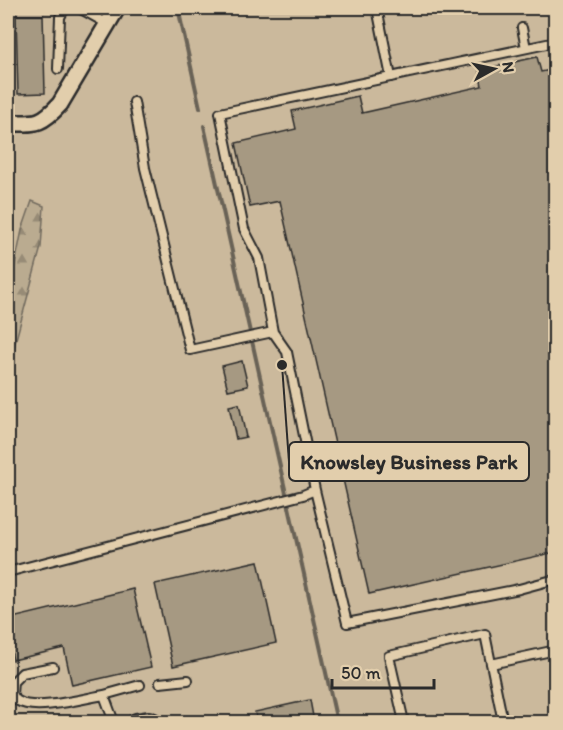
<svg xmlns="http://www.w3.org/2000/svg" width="563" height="730" font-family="Itim,sans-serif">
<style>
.built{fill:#cbb99c}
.forest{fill:url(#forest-firs);stroke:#726b5e;stroke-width:1.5}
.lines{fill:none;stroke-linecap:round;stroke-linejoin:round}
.stream{stroke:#696256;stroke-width:4}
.building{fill:#a69982;stroke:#2b2b2b;stroke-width:1.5}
.service-casing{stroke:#2b2b2b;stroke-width:12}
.minor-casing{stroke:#2b2b2b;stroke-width:20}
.service{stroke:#e2ceac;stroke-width:8}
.minor{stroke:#e2ceac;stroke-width:15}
.leader{fill:none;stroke:#2b2b2b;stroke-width:2}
.callout-dot{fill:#2b2b2b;stroke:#e2ceac;stroke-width:2}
.callout{fill:#e2ceac;stroke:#2b2b2b;stroke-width:2}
.callout-label{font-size:21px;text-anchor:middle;font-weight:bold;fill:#2b2b2b}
</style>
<defs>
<pattern id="forest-firs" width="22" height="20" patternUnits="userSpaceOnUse" patternTransform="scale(1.5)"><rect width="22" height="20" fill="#baab90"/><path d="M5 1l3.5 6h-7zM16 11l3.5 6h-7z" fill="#978b76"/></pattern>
</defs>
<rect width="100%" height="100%" fill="#dbc7a7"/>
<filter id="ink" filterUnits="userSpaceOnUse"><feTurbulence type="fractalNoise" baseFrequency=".0167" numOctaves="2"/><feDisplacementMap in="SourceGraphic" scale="12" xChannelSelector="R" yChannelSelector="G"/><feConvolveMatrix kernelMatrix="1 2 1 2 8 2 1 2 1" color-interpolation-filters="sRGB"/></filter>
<g filter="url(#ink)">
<!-- built -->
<path class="built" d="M8 8H555V722H8Z"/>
<!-- forest -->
<path class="forest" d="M32 201 44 206 41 247 15 343 8 384V299L22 230Z"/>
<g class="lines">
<!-- stream -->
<path class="stream" d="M178 8 200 108
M204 126 337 722"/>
</g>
<!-- building -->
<path class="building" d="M16 15H43L45 93 18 94Z
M537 57 541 72 556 69V552L369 594 280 201 250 207 236 143 296 129 292 111 358 96 362 113 482 86 479 70Z
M242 361 248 386 228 390 222 366Z
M239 404 246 437 236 439 229 406Z
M258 561 276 643 173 666 155 584Z
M133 589 151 667 72 685 64 648 13 660 8 638V619Z
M310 700 314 722H257L255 712Z"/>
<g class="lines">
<!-- service casing -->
<g class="service-casing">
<path id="service" d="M79 8 108 24
M377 8 391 77
M522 28 526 48
M58 69 60 17 65 8
M134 102 145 168 190 350 273 332
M315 490 347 623 519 589 556 579
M8 572 303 495 315 490 287 352 273 332 259 258 244 229 220 113 556 42
M491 664 556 650
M53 667 22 673 13 682 12 694C14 696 15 700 18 701 35 712 85 698 104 695L114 722
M160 683 188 680
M104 695 140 685
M404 722 389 656 485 634 503 722"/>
</g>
<!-- minor casing -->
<g class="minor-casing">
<path id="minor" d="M8 123C35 123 40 126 60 104L117 8
M136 722 149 720 154 722"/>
</g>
<!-- service -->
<use href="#service" class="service"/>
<!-- minor -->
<use href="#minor" class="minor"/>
</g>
</g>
<!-- callouts -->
<path class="leader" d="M282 365L289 462"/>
<circle class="callout-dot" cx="282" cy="365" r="6"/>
<rect class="callout" x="289" y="442" width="240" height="39" rx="6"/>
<g class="callout-label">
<text x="409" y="469">Knowsley Business Park</text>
</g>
<!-- margin -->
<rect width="563" height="730" fill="none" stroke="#e2ceac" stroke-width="30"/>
<rect x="15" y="15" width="533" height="700" fill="none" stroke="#2b2b2b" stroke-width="2" filter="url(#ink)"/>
<!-- north arrow -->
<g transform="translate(494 69) rotate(82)" stroke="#e2ceac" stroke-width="4.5" paint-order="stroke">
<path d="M0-4.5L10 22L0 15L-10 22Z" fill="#2b2b2b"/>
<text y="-9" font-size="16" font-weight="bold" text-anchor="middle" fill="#2b2b2b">N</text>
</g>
<!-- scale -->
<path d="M332 679v9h102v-9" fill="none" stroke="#2b2b2b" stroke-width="3"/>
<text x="341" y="679" font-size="18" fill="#2b2b2b" stroke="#e2ceac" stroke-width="4.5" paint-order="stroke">50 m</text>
</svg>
